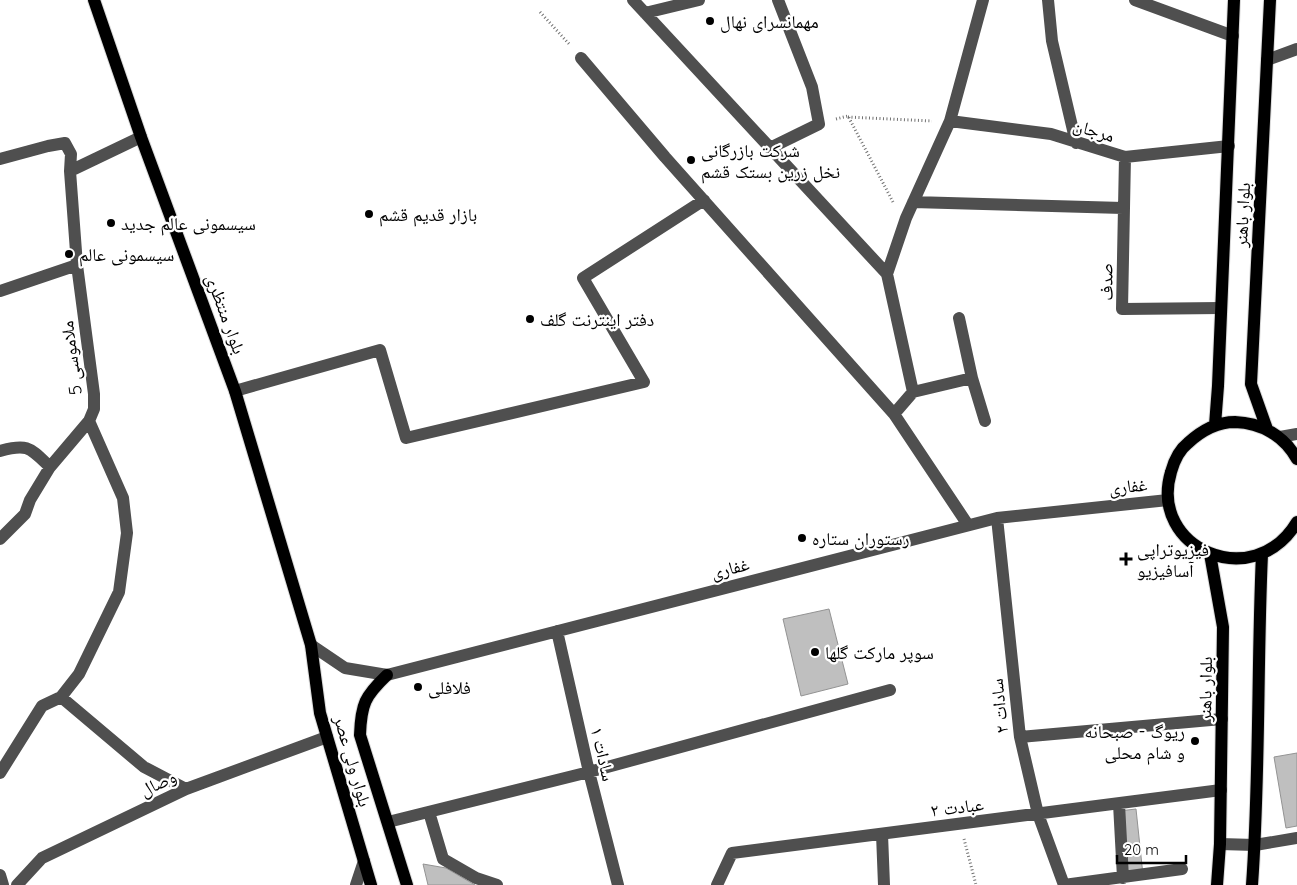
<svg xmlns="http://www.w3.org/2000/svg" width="1297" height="885" font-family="Quicksand,'Noto Naskh Arabic',sans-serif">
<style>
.building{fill:#bfbfbf;stroke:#939393}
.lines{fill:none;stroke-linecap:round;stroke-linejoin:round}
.major-casing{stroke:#dbdbdb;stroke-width:14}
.path{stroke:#717171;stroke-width:3;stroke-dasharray:1 2.5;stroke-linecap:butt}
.minor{stroke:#4f4f4f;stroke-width:12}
.major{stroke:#000;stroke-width:12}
.poi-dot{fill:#000;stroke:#fff;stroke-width:2}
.labels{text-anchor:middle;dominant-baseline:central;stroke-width:4.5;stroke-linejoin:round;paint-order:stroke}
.poi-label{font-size:18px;fill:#000;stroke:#fff;text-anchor:start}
.street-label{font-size:18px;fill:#000;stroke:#fff}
</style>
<rect width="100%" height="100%" fill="#fff"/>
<!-- building -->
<path class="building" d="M829 609 848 684 801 696 783 619Z
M1297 753V826L1286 828 1274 757Z
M1136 809 1143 875 1123 878 1119 811Z
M423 864 446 868 475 885H428Z"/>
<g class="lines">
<!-- major casing -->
<g class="major-casing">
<path id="major" d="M94 0 141 137 235 391 311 645 320 713 371 885
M1215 425 1218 386 1234 0
M1267 429 1251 384 1270 0
M1297 459C1284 436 1262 423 1235 422 1217 422 1201 431 1188 443 1179 450 1174 461 1171 472 1148 549 1254 594 1297 522
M1210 554 1223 627 1220 844 1217 885
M387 675C365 696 361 704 360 735L407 885
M1252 885C1260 775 1257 664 1262 554"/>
</g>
<!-- path -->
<path class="path" d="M540 12 570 45
M848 117 932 121
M836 119 848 116 893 202
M964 839 976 885"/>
<!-- minor -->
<path class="minor" d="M633 0 887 274 913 392 894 414
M1048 0 1052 41 1076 143
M1135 0 1233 36
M645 13 699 0
M581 58 665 157 894 414 968 525
M1267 60 1297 49
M950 121 1051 134 1125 157 1229 146
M770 148 819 124 812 87 778 0
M1125 157 1122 309 1221 308
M0 159 48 146 65 143 71 154 70 171 77 265 94 394V409L89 421 50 467 30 500 25 514 0 539
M70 171 141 137
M913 202 1123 208
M887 274 906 218 950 121 983 0
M0 291 77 265
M959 318 972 378 985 421
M235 391 380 350 406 438 644 382 583 278 704 200
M913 392 972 378
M1280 437 1297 434
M0 451C28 443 30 448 50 467
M997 518 1020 737 1038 814 1064 885
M557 631 589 772 618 885
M311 645 345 668 387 675 997 518 1168 500
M61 697 144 767 186 789
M1020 737 1222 719
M0 773 42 706 61 697 79 674 119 592 127 533 123 498 89 421
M1119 804 1123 878
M429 812 443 859 476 878 497 885
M388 822 589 772 890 690
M882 834 884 885
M1220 844 1255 845 1297 838
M0 875 3 885
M17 885 42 858 186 789 327 737
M356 885 364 861
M717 885 732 853 1221 790
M1064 885 1182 869"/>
<!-- major -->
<use href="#major" class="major"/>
</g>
<!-- markers -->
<g class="poi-dot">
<circle cx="710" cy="21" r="5"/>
<circle cx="691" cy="160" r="5"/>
<circle cx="369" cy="214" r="5"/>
<circle cx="111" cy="223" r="5"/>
<circle cx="69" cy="254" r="5"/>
<circle cx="530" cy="319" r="5"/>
<circle cx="802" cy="538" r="5"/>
<path d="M1123.5 551.5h5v5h5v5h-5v5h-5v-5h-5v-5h5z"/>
<circle cx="815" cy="652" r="5"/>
<circle cx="418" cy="687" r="5"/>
<circle cx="1195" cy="741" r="5"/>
</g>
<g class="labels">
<!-- poi labels -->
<g class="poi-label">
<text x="720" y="21">مهمانسرای نهال</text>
<text x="701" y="150">شرکت بازرگانی<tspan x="701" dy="21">نخل زرین بستک قشم</tspan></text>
<text x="379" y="214">بازار قدیم قشم</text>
<text x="121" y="223">سیسمونی عالم جدید</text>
<text x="79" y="254">سیسمونی عالم</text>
<text x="540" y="319">دفتر اینترنت گلف</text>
<text x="812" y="538">رستوران ستاره</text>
<text x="1137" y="549">فیزیوتراپی<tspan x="1137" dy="21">آسافیزیو</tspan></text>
<text x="825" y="652">سوپر مارکت گلها</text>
<text x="428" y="687">فلافلی</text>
<text x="1185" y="731" text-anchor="end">ریوگ - صبحانه<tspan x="1185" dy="21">و شام محلی</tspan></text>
</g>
<!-- street labels -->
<g class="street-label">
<text transform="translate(1094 130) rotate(17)">مرجان</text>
<text transform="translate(1242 215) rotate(-87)">بلوار باهنر</text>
<text transform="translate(1106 282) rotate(-91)">صدف</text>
<text transform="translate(226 314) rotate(70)">بلوار منتظری</text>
<text transform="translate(71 358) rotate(-97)">ملاموسی 5</text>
<text transform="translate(1128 486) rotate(-6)">غفاری</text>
<text transform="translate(730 568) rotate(-14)">غفاری</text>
<text transform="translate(1205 689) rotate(-89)">بلوار باهنر</text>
<text transform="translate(999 706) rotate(-96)">سادات ۲</text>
<text transform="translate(603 754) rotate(77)">سادات ۱</text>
<text transform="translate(353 761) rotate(74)">بلوار ولی عصر</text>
<text transform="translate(158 783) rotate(-25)">وصال</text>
<text transform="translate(957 807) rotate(-7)">عبادت ۲</text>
</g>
</g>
<!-- scale -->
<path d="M1117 855v8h69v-8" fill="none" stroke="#000000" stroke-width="2.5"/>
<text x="1124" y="855" font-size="15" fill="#000000" stroke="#ffffff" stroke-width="4" paint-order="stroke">20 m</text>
</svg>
